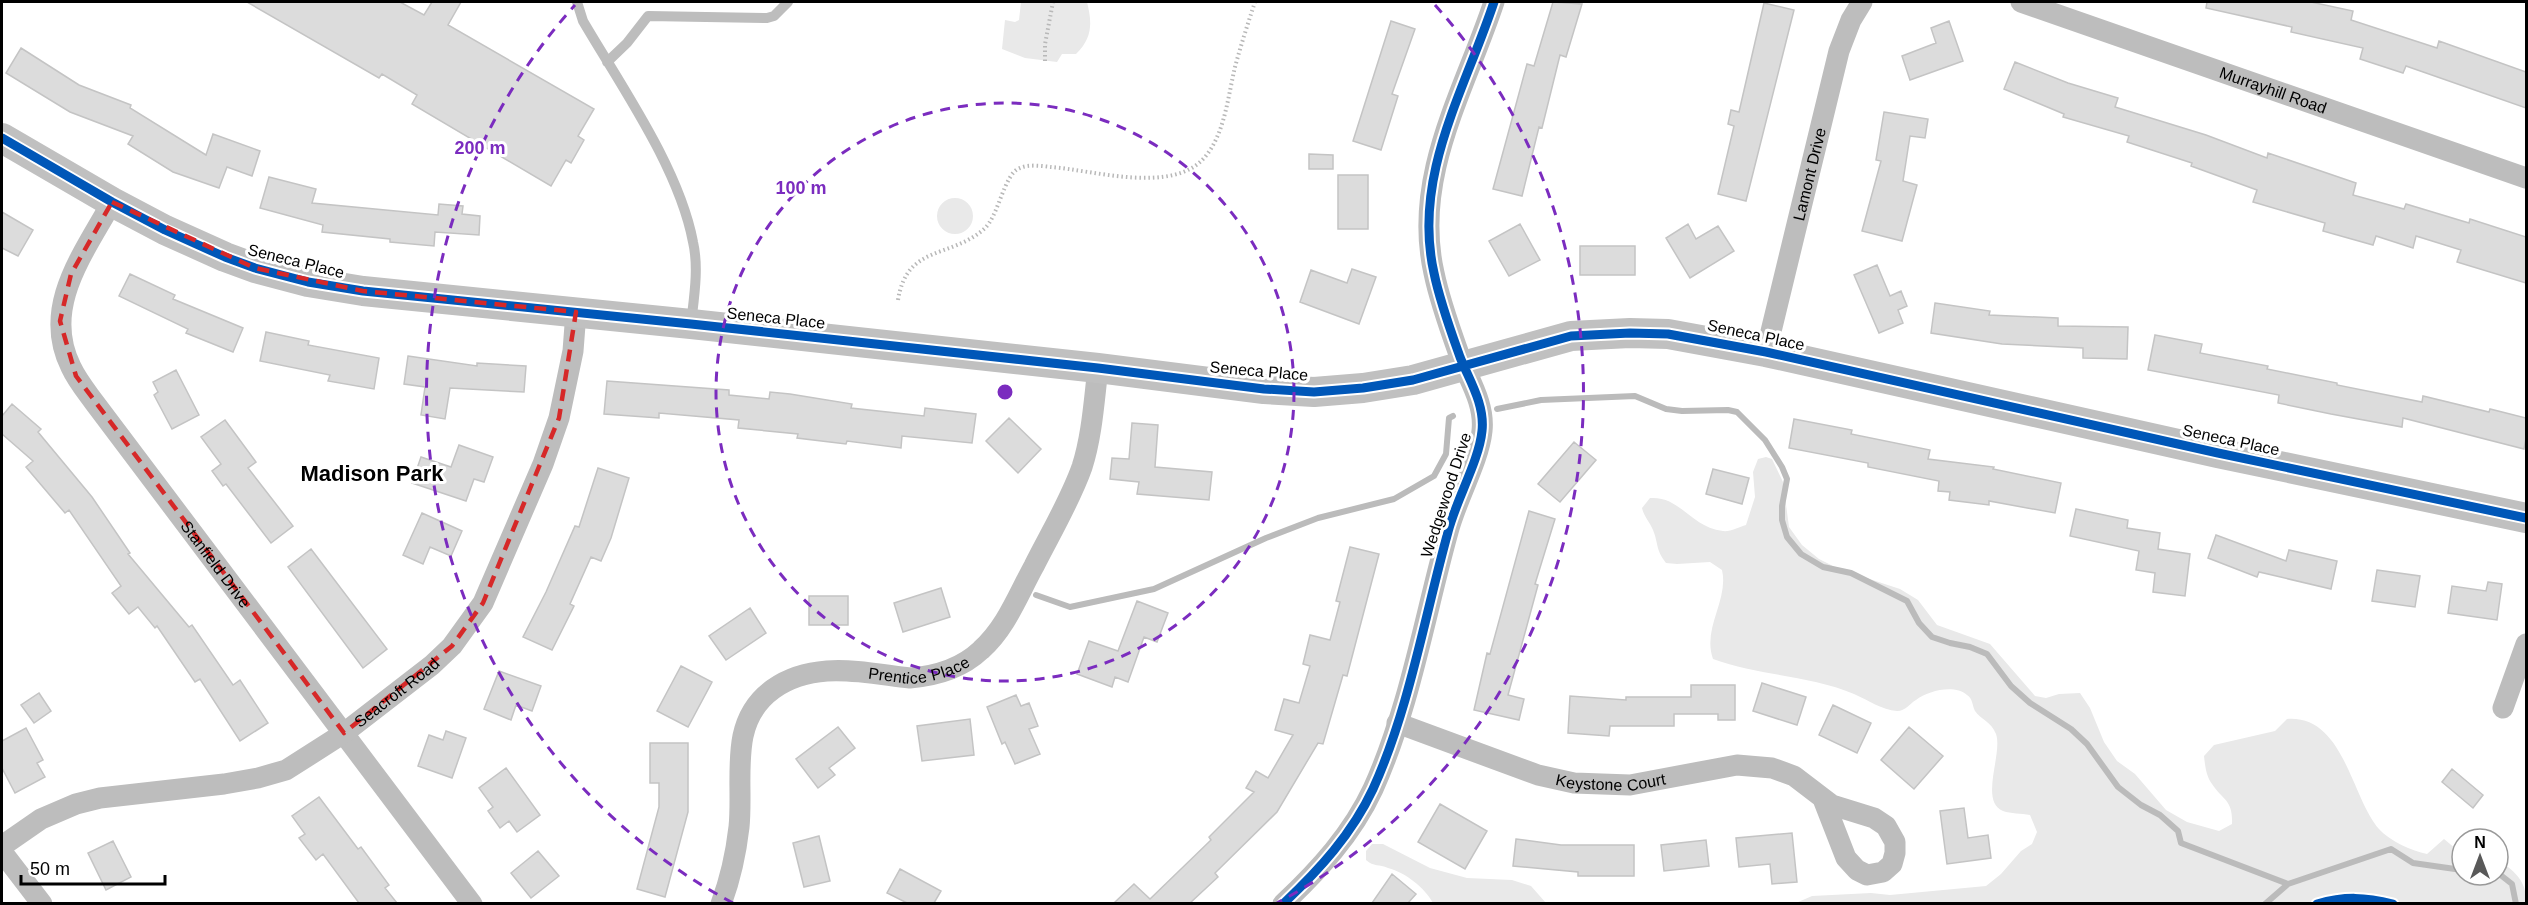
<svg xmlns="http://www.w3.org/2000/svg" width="2528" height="905" font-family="Helvetica,sans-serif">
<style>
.green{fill:#e9e9e9}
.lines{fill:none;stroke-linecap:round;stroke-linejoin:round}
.stream{stroke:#bbb;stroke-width:6}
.building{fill:#dcdcdc;stroke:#c4c4c4;stroke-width:1.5}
.path{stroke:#b8b8b8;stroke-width:4;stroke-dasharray:1.5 3;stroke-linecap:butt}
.lane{stroke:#bdbdbd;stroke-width:10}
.street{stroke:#bdbdbd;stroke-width:21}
.secondary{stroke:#c0c0c0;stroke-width:30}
.cycleway-casing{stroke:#fff;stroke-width:13}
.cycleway{stroke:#0057b8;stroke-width:9}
.marked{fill:none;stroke:#d62828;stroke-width:4.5;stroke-dasharray:12 8;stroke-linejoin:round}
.ring{fill:none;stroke:#7b2cbf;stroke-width:3;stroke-dasharray:10 8}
.labels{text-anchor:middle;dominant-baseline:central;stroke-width:6;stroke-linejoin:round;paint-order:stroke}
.street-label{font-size:16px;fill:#000;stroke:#fff}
.district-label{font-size:22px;font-weight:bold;fill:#000;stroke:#fff}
.centre{fill:#7b2cbf;stroke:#fff;stroke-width:3}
.ring-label{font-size:18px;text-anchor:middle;font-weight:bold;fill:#7b2cbf;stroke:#fff;stroke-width:6;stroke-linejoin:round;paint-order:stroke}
</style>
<rect width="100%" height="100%" fill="#fff"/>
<!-- green -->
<path class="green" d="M1021 2H1087C1092 22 1093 38 1076 54H1062L1057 62 1025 58 1002 49 1005 20 1015 22 1019 20Z
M937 216a18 18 0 1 1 36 0a18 18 0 1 1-36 0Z
M1766 457 1772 459 1783 482 1789 527 1802 545 1819 559 1839 569 1900 589 1918 600 1937 625 1990 644 2035 696 2046 698 2059 694 2080 693 2090 708 2104 742 2117 761 2135 774 2166 810 2187 822 2219 831 2232 824C2233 799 2223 801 2212 784 2206 776 2205 765 2204 756L2214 745 2275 731 2287 719C2344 715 2351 797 2379 829 2390 841 2412 851 2427 854L2444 839 2462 854V875H2498V861L2501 862C2517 873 2527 883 2526 903H1796L1812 896 1871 893 1890 895 1986 886 2001 874 2021 851 2032 844 2037 832 2030 815C2021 813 2011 814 2003 811 1979 801 2003 754 1996 734 1991 721 1981 720 1975 711 1972 705 1973 699 1967 695 1954 684 1928 691 1916 700 1909 704 1906 711 1897 711 1882 710 1868 700 1854 694 1810 675 1759 676 1713 659 1702 628 1729 600 1722 570L1710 562 1677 564 1666 563C1655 548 1659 545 1653 530 1650 522 1644 517 1642 508L1650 498C1681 496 1690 527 1723 531 1730 532 1739 527 1746 525L1755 497 1753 472 1758 459Z
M1372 844H1383L1430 868 1467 878 1512 880 1531 886 1546 903H1433C1424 887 1406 873 1388 868 1379 864 1374 867 1366 860V851Z"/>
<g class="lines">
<!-- stream -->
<path class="stream" d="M1497 409 1541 400 1635 396 1666 409 1682 411 1728 410 1737 412 1765 440 1782 467 1787 479 1782 506V520L1787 537 1801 554 1823 567 1851 573 1907 601 1919 623 1932 637 1950 643 1970 647 1987 654 2011 686 2030 703 2071 729 2087 744 2118 787 2141 805 2160 815 2178 831 2181 843 2288 884
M1036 595 1070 607 1154 589 1266 538 1318 518 1394 499 1434 476 1446 454 1449 418 1453 416
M2498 873 2512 884 2516 904
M2265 904 2288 884 2391 849 2413 863 2462 870"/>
</g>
<!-- building -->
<path class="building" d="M247 2H400L424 15 432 2H461L448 25 594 109 578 136 584 140 571 163 566 160 551 186 412 104 417 95 382 74 379 78Z
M1553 2 1582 4 1566 57 1560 55 1542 128 1539 127 1522 196 1493 189 1527 64 1534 66Z
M2207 2H2311L2353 11 2351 20 2437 48 2439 41 2526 72V108L2406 66 2403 73 2360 59 2363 48 2291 32 2292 27 2206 8Z
M1764 3 1794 10 1746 201 1718 194 1734 126 1728 124 1731 110 1739 112Z
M1391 21 1415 29 1392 94 1398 96 1381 150 1353 141Z
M1949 21 1963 61 1910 80 1902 56 1936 43 1931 28Z
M21 48 79 85 131 105 130 108 206 155 213 134 260 151 252 176 227 167 219 188 173 172 128 144 133 136 70 112 6 73Z
M2015 62 2068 83 2118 98 2115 107 2206 135 2267 158 2268 153 2356 183 2353 195 2404 209 2406 204 2469 223 2470 219 2526 237V283L2457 262 2461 250 2416 236 2413 248 2376 236 2373 245 2323 231 2325 223 2253 202 2257 190 2191 166 2192 163 2127 142 2129 136 2063 117 2064 114 2004 89Z
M1884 112 1928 119 1925 138 1910 136 1903 181 1917 185 1902 241 1862 231 1881 161 1876 160Z
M1309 154 1333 155V169H1309Z
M1338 175H1368V229H1338Z
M269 177 316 189 312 203 438 215 439 204 463 206 462 214 480 216 479 235 435 232 434 246 390 242V239L322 232 323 225 260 208Z
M2 212 33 230 18 256 2 248Z
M1520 224 1540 260 1509 276 1489 241Z
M1688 224 1696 239 1718 226 1734 251 1690 278 1666 238Z
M1580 246H1635V275H1580Z
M1877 265 1890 296 1901 291 1907 306 1898 310 1903 323 1879 333 1854 275Z
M1352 269 1376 277 1359 324 1300 302 1311 270 1347 283Z
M130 274 175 295 173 299 243 328 233 352 186 333 188 329 119 296Z
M1935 303 1990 311 1989 315 2058 318V326L2128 327 2127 359 2083 358V348L2002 344 1931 333Z
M266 332 309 341 308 345 379 358 374 389 328 381 330 375 260 361Z
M2155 335 2202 344 2200 353 2268 366 2267 369 2337 383V385L2422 402 2423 396 2489 412 2490 409 2526 418V438L2524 449 2403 418 2402 427 2331 414 2278 403 2279 395 2148 370Z
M408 356 477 366V363L526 366 524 392 450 388 445 419 421 415 425 387 404 384Z
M176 370 199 415 172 429 154 395 158 392 153 382Z
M607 381 729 390V395L769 399 770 392 790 394 852 404 851 408 924 416 925 408 976 414 972 443 902 436 901 448 847 441 846 444 797 438 798 434 738 428 739 420 659 413V418L604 414Z
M12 404 41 429 38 432 92 497 130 553 128 554 189 627 192 625 233 685 240 680 268 723 240 741 200 679 195 682 157 626 155 628 138 607 129 614 112 593 121 586 69 510 65 513 26 467 33 461 2 434V416Z
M1009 418 1041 449 1018 473 986 441Z
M1794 419 1852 430 1851 434 1930 450 1928 459 1994 467 1993 469 2061 483 2055 513 1989 501V505L1949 500 1950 492 1938 491 1939 481 1868 467V463L1789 448Z
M225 420 256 462 248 468 293 526 271 543 226 484 223 486 212 471 221 464 201 437Z
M1132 423 1158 425 1155 467 1212 472 1209 500 1137 494 1139 482 1110 479 1112 458 1129 459Z
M1574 442 1596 460 1560 502 1538 484Z
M459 445 493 457 484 482 474 479 466 501 412 483 421 457 451 467Z
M598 468 629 478 611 538 601 561 591 557 570 604 574 606 552 650 523 637 546 592 575 526 579 527Z
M1713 469 1749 478 1742 504 1706 494Z
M2076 509 2128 520 2127 528 2160 533 2158 549 2190 554 2185 596 2153 592 2155 573 2136 570 2139 551 2070 536Z
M1529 511 1555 519 1535 584 1538 585 1508 695 1524 699 1519 720 1474 710 1487 653 1490 654Z
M422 513 462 531 451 556 430 547 423 564 403 555Z
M2216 535 2286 561 2289 550 2337 561 2331 589 2259 572 2257 577 2208 558Z
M1350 547 1379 554 1347 676 1343 675 1323 744 1318 743 1277 812 1215 873 1218 877 1190 903H1114L1134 884 1150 899 1211 840 1209 837 1254 792 1246 788 1256 771 1268 778 1293 735 1275 730 1284 699 1299 703 1310 666 1303 664 1310 635 1330 640 1340 602 1336 601Z
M311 549 387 649 363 668 288 567Z
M2377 570 2420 576 2415 607 2372 601Z
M2488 582 2502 584 2497 620 2448 613 2452 586 2486 591Z
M941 588 950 617 903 632 894 603Z
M809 596H848V625H809Z
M1137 601 1168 613 1157 642 1144 637 1128 682 1115 677 1112 687 1077 674 1089 641 1118 651Z
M750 608 766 633 726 660 709 636Z
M681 666 712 682 688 727 657 711Z
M499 671 541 686 532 711 516 705 511 720 484 709Z
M1762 683 1806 697 1797 725 1753 711Z
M1691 685H1735V720H1718V714H1674V726H1610L1609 736 1568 733 1570 696 1626 700V697H1691Z
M39 693 51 711 34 723 21 705Z
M1016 695 1021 706 1029 703 1038 726 1029 729 1040 754 1015 764 1005 742 1002 744 987 707Z
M1833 705 1871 723 1857 753 1819 735Z
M970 719 974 755 922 761 917 726Z
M838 727 855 748 829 768 835 775 818 788 796 759Z
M1909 727 1943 756 1914 789 1881 760Z
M26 728 43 760 37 763 45 777 15 793 2 768V741Z
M446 731 466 738 452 778 418 766 429 735 443 740Z
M650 743H688V812L665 897 637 889 659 807V783H650Z
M506 768 540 815 517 832 509 821 500 828 488 811 493 807 479 788Z
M2452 769 2483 795 2473 808 2442 782Z
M319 797 358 849 361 847 389 885 385 888 397 903H359L323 854 316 860 299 838 305 834 292 816Z
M1440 804 1487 831 1465 869 1418 842Z
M1964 808 1968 838 1988 835 1991 858 1947 864 1940 811Z
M1792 833 1797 882 1772 884 1770 864 1739 867 1736 838Z
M819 836 830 881 804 887 793 843Z
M1516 839 1561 845H1634V876H1578V872L1513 866Z
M1706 840 1709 866 1664 871 1661 845Z
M113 841 131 877 106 890 88 853Z
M538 851 559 876 531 898 511 873Z
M900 869 941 891 934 903H907L887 893Z
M1392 874 1416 894 1408 903H1372Z"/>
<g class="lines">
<!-- path -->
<path class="path" d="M1045 61V44L1053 2
M898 300C907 244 950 259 984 229 999 216 1004 173 1020 168 1029 164 1042 166 1051 167 1093 170 1173 195 1205 157 1225 133 1228 96 1235 67 1241 45 1248 23 1255 2"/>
<!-- lane -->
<path class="lane" d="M577 2 583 21C621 86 679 168 693 242 699 268 694 297 691 324
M607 62 627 43 648 16 767 18 774 16 788 2"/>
<!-- street -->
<g class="street">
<path id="s1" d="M2021 2 2526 178"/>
<path id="s2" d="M112 202C84 253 41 307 71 367 77 380 86 391 94 402L472 904"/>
<path id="s3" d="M1766 352 1839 51 1851 20 1862 2"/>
<path d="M2503 708 2526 644"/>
<path id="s4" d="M1397 723 1538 775 1574 783 1630 785 1737 765 1772 768 1794 776 1832 805 1874 818 1886 826 1895 842V853L1892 864 1883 872 1867 875 1857 870 1846 858 1823 799"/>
<path id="s5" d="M2 846 41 819 76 804 100 798 224 784 258 778 286 770 344 733 432 665 452 646 483 603 543 464 559 418 573 351 576 312"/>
<path d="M2 852 42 904"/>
<path id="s6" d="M721 904C730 880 736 853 739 827 742 798 737 765 743 736 752 694 787 674 827 671 854 669 883 675 910 678 935 676 962 668 981 650 1006 628 1018 595 1034 566 1050 534 1070 501 1082 467 1092 436 1094 401 1098 368"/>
<path d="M1283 904C1319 870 1352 834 1373 789 1409 710 1425 615 1448 532 1456 500 1479 461 1482 431 1485 404 1469 380 1460 357 1450 329 1440 302 1434 273 1412 176 1465 90 1494 2"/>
</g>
<!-- secondary -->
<path class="secondary" d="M2 138 112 202 165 230 225 257 255 268 308 282 363 291 691 324 1098 368 1264 389 1314 392 1363 388 1413 380 1571 336 1630 333 1668 334 1766 352 2218 453 2526 518"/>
<!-- cycleway casing -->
<g class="cycleway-casing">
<path id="cycleway" d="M2 138 112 202 165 230 225 257 255 268 308 282 363 291 691 324 1098 368 1264 389 1314 392 1363 388 1413 380 1571 336 1630 333 1668 334 1766 352 2218 453 2526 518
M1283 904C1319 870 1352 834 1373 789 1409 710 1425 615 1448 532 1456 500 1479 461 1482 431 1485 404 1469 380 1460 357 1450 329 1440 302 1434 273 1412 176 1465 90 1494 2
M2317 904C2345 896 2365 897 2393 904"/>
</g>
<!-- cycleway -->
<use href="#cycleway" class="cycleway"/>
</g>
<!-- marked area -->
<path class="marked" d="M112 202 255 268 363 291 576 312 559 418 483 603 452 646 344 733 76 376 60 321 71 274Z"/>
<!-- distance rings -->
<g class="ring">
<circle cx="1005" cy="392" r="289"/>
<path d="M733 903A579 579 0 0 1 575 5M1435 5A579 579 0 0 1 1277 903"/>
</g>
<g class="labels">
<!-- street labels -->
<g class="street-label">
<text stroke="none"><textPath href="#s1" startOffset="267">Murrayhill Road</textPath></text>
<text stroke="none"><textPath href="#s3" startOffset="183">Lamont Drive</textPath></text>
<text transform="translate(296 261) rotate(14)">Seneca Place</text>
<text transform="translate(776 318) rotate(6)">Seneca Place</text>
<text transform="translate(1756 335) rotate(12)">Seneca Place</text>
<text transform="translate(1259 371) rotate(5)">Seneca Place</text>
<text transform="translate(2231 440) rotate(12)">Seneca Place</text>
<text transform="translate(1446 495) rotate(-72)">Wedgewood Drive</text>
<text stroke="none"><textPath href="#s2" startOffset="423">Stanfield Drive</textPath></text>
<text stroke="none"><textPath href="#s6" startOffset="378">Prentice Place</textPath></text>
<text stroke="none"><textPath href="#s5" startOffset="434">Seacroft Road</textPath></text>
<text stroke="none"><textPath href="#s4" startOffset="224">Keystone Court</textPath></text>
</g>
<!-- district labels -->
<g class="district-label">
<text x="372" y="473">Madison Park</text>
</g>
</g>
<circle cx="1005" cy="392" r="9" class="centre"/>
<g class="ring-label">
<text x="480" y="154">200 m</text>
<text x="801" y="194">100 m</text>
</g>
<!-- border -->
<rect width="2528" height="905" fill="none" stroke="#000000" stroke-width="6"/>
<!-- north arrow -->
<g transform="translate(2480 857)"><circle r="28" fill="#ffffff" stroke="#999999" stroke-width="1.5"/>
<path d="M0-4.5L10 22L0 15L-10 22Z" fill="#595959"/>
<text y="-9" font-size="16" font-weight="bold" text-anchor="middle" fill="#000000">N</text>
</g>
<!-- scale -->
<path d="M21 875v9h144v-9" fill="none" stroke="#000000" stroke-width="3"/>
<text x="30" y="875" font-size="18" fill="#000000" stroke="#ffffff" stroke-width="4.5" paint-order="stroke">50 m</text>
</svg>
